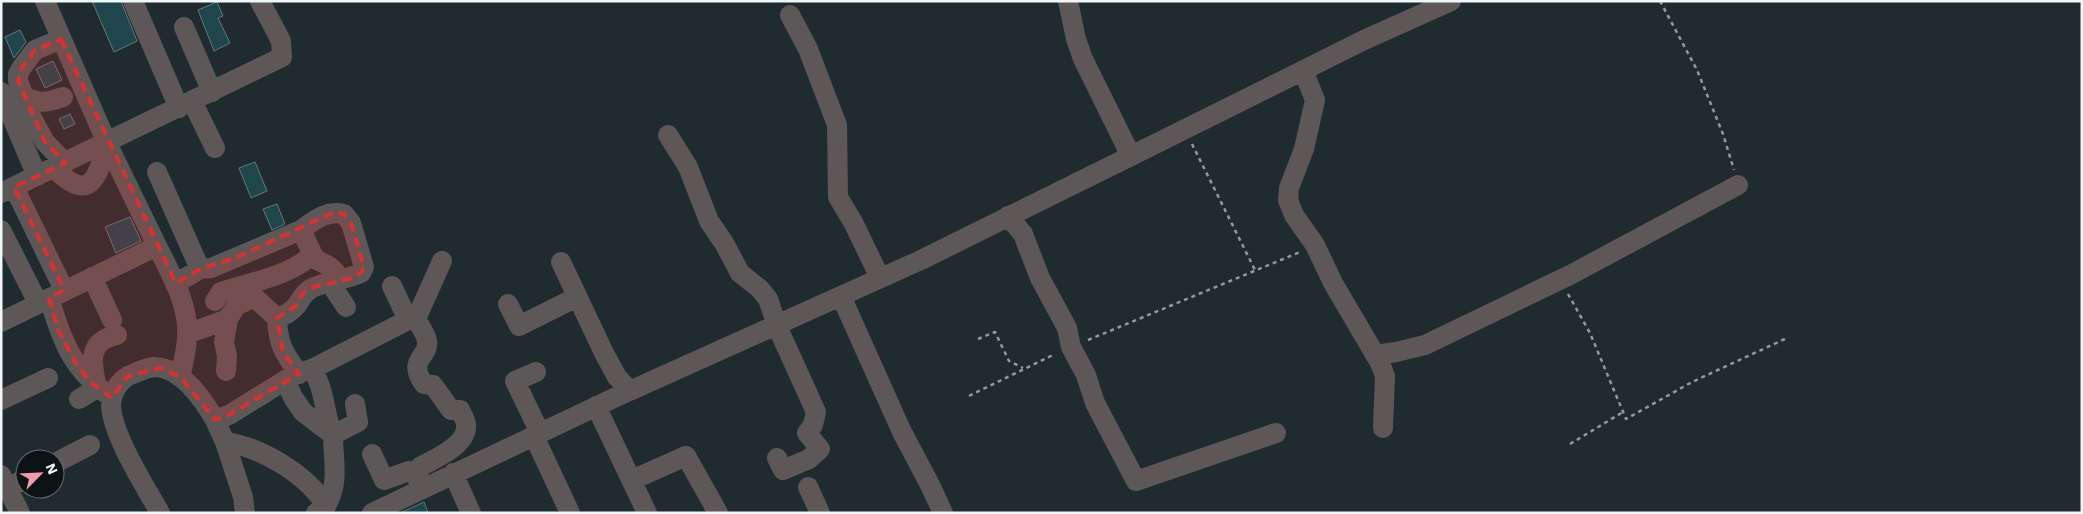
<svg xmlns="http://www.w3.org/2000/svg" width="2083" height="514" font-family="'Work Sans',sans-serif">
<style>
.building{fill:#1f454d;stroke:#69777b}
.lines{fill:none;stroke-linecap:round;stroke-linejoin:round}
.path{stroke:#919b9d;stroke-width:2.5;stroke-dasharray:4 4;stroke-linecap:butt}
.minor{stroke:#5d5758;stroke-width:20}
.marked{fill:#d73232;fill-opacity:0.2;stroke:#d73232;stroke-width:4;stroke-dasharray:10 6;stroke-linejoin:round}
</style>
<rect width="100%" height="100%" fill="#1f2b2e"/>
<!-- building -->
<path class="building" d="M92 1H121L137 41 114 52Z
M217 2 223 16 218 18 230 43 214 51 198 10Z
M20 30 26 42 14 58 5 37Z
M53 61 62 80 45 88 36 69Z
M70 114 75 124 64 129 59 119Z
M255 162 267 191 251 198 239 168Z
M277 204 285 224 272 230 263 209Z
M130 217 141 241 116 253 105 227Z
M424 502 428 513H400Z"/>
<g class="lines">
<!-- path -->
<path class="path" d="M1660 1 1697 70 1723 134 1734 170
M1192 144 1255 270
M1568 294 1590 333 1626 419 1692 382 1787 338
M978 339 995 332 1009 361 1023 368
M1088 340 1300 252
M969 396 1055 354
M1570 444 1623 412"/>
<!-- minor -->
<path class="minor" d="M133 1 179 108
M790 15 808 49 837 125 838 197 854 224 880 278
M184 27 212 92
M61 39 35 50 22 67 18 74V81L32 118 45 142 65 163
M1303 70 1315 100 1304 149 1289 188 1288 200 1294 215 1315 245 1333 283 1380 363 1385 376 1383 428
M1 92 37 176
M16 94C39 101 38 106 63 97
M192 101 215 148
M668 135 688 167 709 221 724 243 740 273 760 289 768 299 777 326 816 412 813 425 807 433 820 449 809 459 783 470 777 458
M1131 156 1364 40 1451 1
M54 168C89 204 98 179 107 143
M157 172 200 269
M14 187 64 290
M1 193 282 57 281 41 260 1
M1008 216 1023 234 1040 278 1067 328 1071 347 1086 375 1095 403 1136 481 1276 433
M1 230 38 303
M157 246C171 274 190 306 187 339 186 351 183 365 180 377
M561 262 604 353 617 377 630 391
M92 277 112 320
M330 283 346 307
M175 284 200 269 211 268 301 230
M392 286 408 320
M841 296 902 432 930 485 943 513
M49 298C63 344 72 369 112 398
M215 301 221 292C248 283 294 275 312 254
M508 304 519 326 577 297
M277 318C278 345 284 353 299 374
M416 319 442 261
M1 322 157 246 107 143 45 1
M187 334 228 319 236 306 254 297 277 318C284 316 292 311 297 305 302 298 303 293 312 288 327 281 346 280 361 273L364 267 351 223 344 214C326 210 315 220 301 230L315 259C327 265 335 267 340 281
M1375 355 1396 352 1425 345 1570 275 1738 185
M226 371 227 356 224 342 228 319
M536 372 515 381 540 433
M285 380 294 399 303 412 333 435C323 411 326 391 312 369
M79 399 97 388C92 364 86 341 117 335
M1 400 48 378
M596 406 647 513
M534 436 570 513
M225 442 243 497 245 513
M372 454 384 480 409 471 418 475
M55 463 90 445
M453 473 471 513
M1 475 20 513
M632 480 686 456 718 513
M808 487 820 513
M7 488 25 479
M326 506C340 482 333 461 333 435L358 422 355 404
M160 513C145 486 112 435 111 405 111 394 118 382 128 376 135 373 145 368 153 367 180 366 203 399 215 420
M316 513 326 506C308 475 261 447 225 442L215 420 229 415 292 376 316 367 408 320 416 319C420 326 426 334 427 341 430 357 406 359 424 384L433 385 451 410H460C462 415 466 420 466 425 468 445 434 459 420 467L418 475 419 490
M372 513 614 398 921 260 1131 156 1083 59 1076 39 1068 1"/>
</g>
<!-- marked area -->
<path class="marked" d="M61 39 176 283 200 269 237 257 334 212 344 214 351 223 364 267 361 273 349 279 314 287 303 293 296 306 277 318 283 352 299 374 229 415 215 420 180 377 160 368 128 376 112 398 91 383 76 364 58 330 49 298 64 290 14 187 65 163 45 142 18 81 22 67 35 50Z"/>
<!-- border -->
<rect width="2083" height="514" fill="none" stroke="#eff7f8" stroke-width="5"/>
<!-- north arrow -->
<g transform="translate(40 474) rotate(66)"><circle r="24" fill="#0d1214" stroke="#676e6f"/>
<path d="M0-4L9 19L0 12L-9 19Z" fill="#f29aaf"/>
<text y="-8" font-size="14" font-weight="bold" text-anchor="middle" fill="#eff7f8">N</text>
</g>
</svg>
